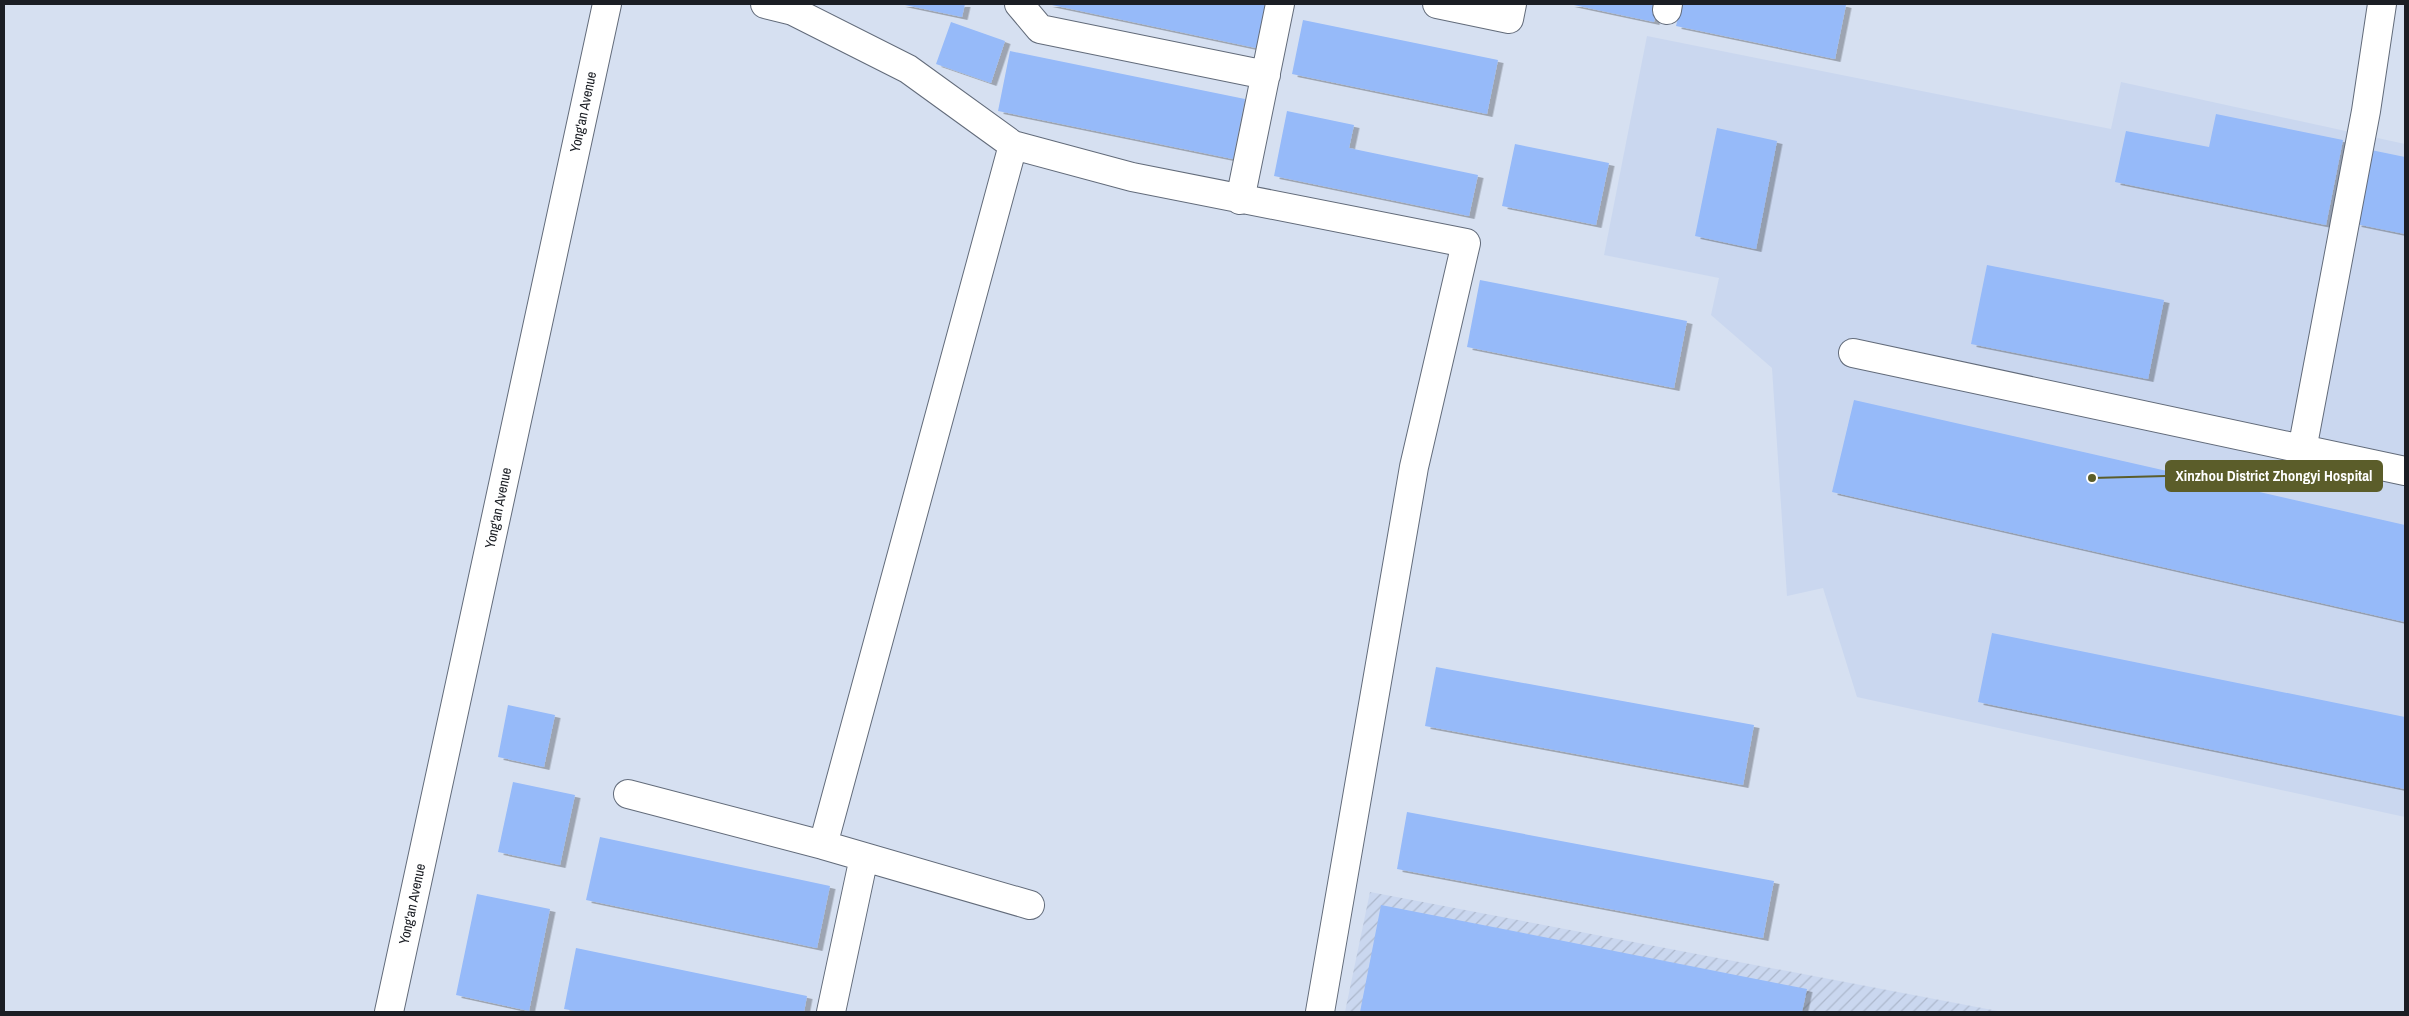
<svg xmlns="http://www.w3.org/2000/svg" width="2409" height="1016" font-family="'Archivo Narrow',sans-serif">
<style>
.built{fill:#cad7ef}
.industrial{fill:url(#industrial-furrows)}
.building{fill:#96baf9;filter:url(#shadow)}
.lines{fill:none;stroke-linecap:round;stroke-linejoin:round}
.minor-casing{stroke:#626b7a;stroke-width:30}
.minor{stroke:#fff;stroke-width:28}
.labels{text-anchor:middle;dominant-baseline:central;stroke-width:4;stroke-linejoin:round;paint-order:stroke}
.street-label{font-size:14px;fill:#1b1e24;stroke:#fff}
.leader{fill:none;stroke:#5b5d2a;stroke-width:2}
.callout-dot{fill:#5b5d2a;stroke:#fff;stroke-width:2}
.callout{fill:#5b5d2a;stroke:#5b5d2a;stroke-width:2}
.callout-label{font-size:15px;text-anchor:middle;font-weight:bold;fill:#fff}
</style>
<defs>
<pattern id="industrial-furrows" width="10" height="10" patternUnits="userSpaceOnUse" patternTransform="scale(1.25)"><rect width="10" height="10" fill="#cad7ef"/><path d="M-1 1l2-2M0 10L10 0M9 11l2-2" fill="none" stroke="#adb8cd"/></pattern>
<filter id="shadow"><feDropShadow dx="5.5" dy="3" stdDeviation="0" flood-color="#0004"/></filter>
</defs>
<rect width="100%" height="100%" fill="#d6e0f1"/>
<!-- built -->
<path class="built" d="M1647 36 2111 129 2121 82 2405 144V817L1857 697 1823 588 1787 596 1772 368 1711 315 1719 278 1604 255Z"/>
<!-- industrial -->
<path class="industrial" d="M1370 892 2003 1012H1345Z"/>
<!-- building -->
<path class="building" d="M900 4H965L962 17Z
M1047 4H1265L1256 48Z
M1569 4H1658L1654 22Z
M1681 4H1842L1846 5 1835 59 1676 26Z
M1303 20 1498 60 1487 114 1292 74Z
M951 22 1005 41 991 83 936 64Z
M1010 51 1245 99 1233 159 998 111Z
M1287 111 1354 125 1349 148 1478 175 1469 216 1274 176Z
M2216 114 2343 140 2326 225 2115 182 2126 131 2209 147Z
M1717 128 1777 141 1756 249 1695 236Z
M1515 144 1609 163 1596 225 1502 206Z
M2371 150 2405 157V234L2356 224Z
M1987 265 2164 300 2148 379 1971 344Z
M1480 280 1687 321 1674 388 1467 347Z
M1854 400 2405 525V622L1832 492Z
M1992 633 2405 717V789L1978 702Z
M1436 667 1754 725 1743 785 1425 726Z
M508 705 555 715 544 767 498 757Z
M513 782 575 795 560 865 498 852Z
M1407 812 1774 881 1763 938 1397 869Z
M600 837 830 886 817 948 586 900Z
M477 894 550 909 529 1011 456 995Z
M1381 905 1807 989 1802 1012H1360Z
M576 948 807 996 804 1012H581L564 1009Z"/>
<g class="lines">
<!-- minor casing -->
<g class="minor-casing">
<path id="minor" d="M765 4 793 11 908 69 1013 145 1132 177 1466 243 1414 467 1320 1012
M1019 4 1040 29 1266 75
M1437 4 1509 19 1512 4
M1667 10 1668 4
M1240 200 1280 4
M1853 353 2405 471
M2302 450 2366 111 2382 4
M628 794 823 845 1030 905
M823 845 1013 145
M389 1012 607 4
M831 1012 864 857"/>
</g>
<!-- minor -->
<use href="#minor" class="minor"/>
</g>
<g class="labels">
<!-- street labels -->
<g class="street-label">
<text transform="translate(583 112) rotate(-78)">Yong'an Avenue</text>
<text transform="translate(498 508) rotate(-78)">Yong'an Avenue</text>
<text transform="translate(412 904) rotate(-78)">Yong'an Avenue</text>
</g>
</g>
<!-- callouts -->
<path class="leader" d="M2092 478L2166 476"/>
<circle class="callout-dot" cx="2092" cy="478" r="5"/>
<rect class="callout" x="2166" y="461" width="216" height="30" rx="5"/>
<g class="callout-label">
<text x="2274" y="481">Xinzhou District Zhongyi Hospital</text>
</g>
<!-- border -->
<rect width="2409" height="1016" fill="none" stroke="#1b1e24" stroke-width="10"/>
</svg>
